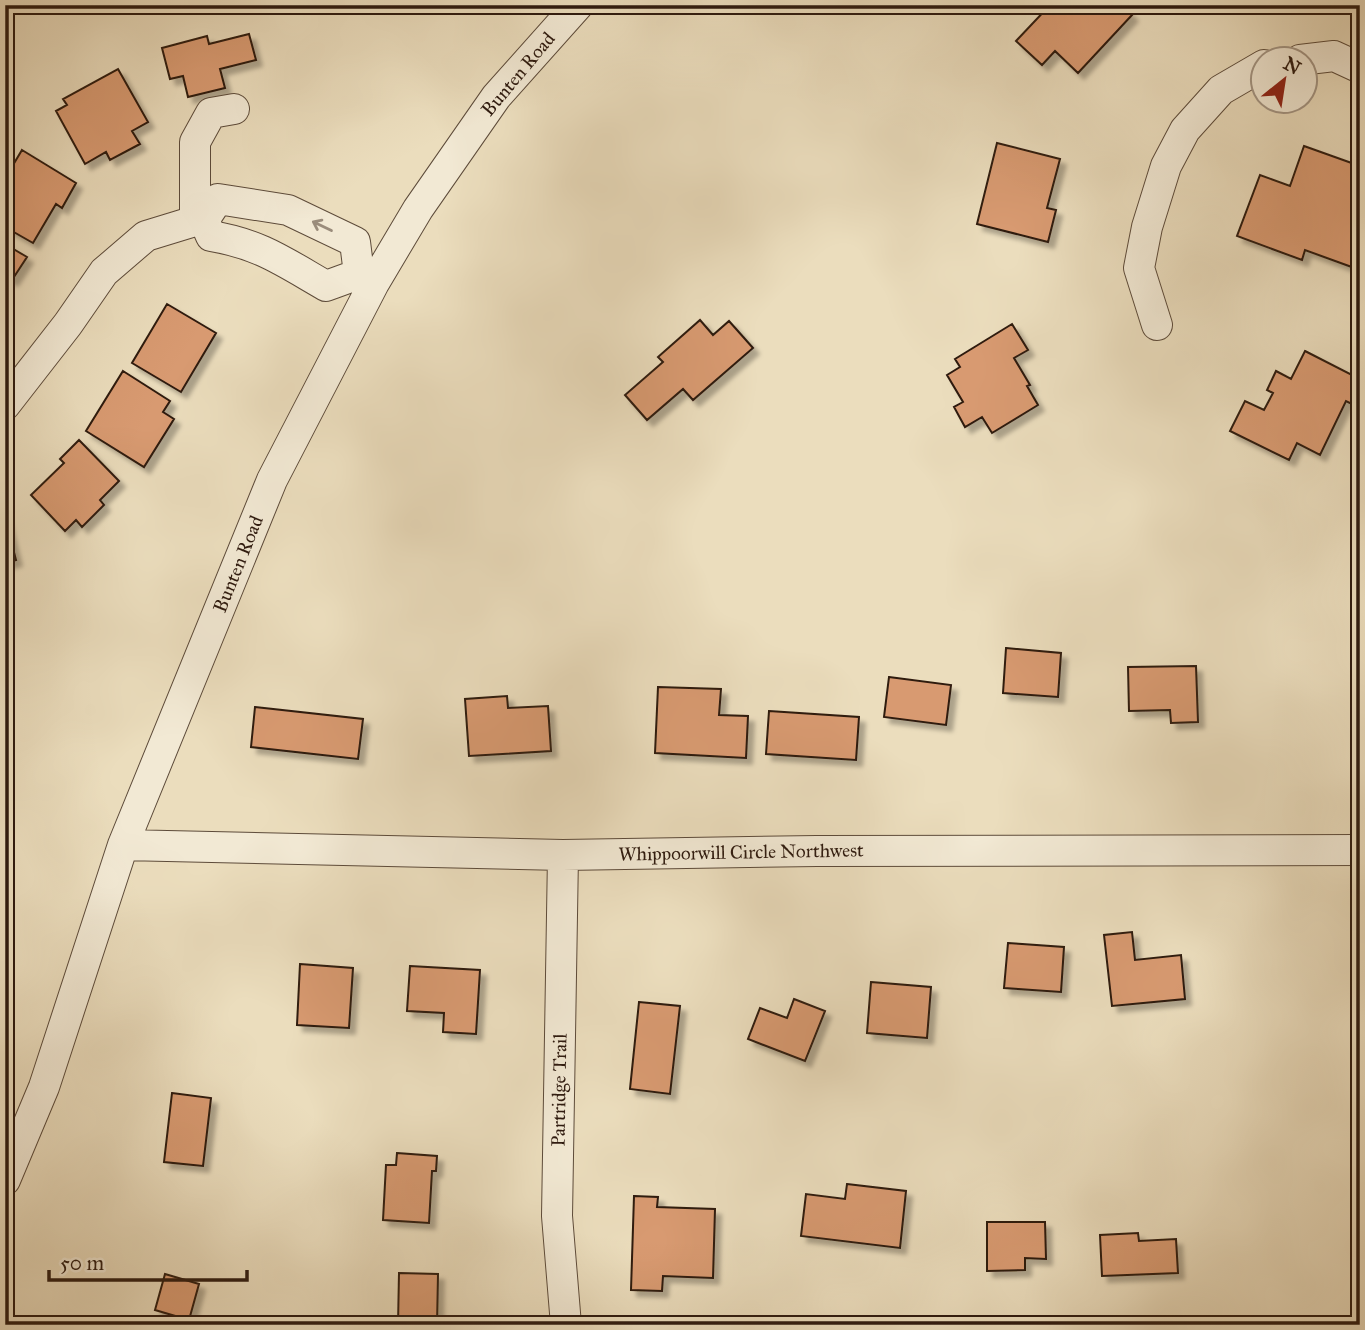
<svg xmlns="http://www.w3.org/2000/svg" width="1365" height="1330" font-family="'IM FELL Great Primer',serif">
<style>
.building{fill:#d89a71;stroke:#2e1a0f;stroke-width:2;filter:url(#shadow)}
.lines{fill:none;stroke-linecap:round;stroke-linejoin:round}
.minor-casing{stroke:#5d4b3a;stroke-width:32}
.minor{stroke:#f2e9d4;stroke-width:30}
.oneway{stroke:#9a8c7b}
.labels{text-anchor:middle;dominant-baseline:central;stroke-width:6;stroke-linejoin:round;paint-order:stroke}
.street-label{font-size:19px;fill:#2e1a0f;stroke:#f2e9d4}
</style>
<defs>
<filter id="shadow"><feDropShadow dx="6" dy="6" stdDeviation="2" flood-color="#0004"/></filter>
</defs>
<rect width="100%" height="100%" fill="#ebddbd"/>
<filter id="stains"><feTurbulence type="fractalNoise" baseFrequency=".00286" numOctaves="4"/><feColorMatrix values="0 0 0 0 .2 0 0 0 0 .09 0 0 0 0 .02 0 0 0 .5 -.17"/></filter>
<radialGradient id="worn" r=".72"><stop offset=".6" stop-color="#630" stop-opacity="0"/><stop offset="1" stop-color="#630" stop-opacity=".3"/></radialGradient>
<!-- building -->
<path class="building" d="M1050 5H1121L1132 15 1078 73 1055 51 1042 65 1016 41Z
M249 34 256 60 220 69 225 88 188 97 183 76 170 79 162 48 207 36 209 44Z
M118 69 148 122 132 131 140 144 110 160 106 152 85 164 56 111 67 105 63 99Z
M997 143 1060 159 1047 208 1056 210 1048 242 977 224Z
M1304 146 1360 166V270L1305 250 1302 260 1237 236 1260 175 1290 186Z
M22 150 76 183 62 208 56 204 33 243 5 227V170L10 163 13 165Z
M5 244 27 257 12 280 7 277 5 279Z
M167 304 216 333 181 392 132 363Z
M700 320 713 335 729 321 753 348 693 400 683 389 647 420 625 395 663 362 658 357Z
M1012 324 1028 350 1014 358 1030 385 1027 386 1038 405 992 433 982 417 965 427 954 407 963 402 947 375 960 367 955 359Z
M1305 351 1360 379V403L1358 407 1346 401 1320 455 1297 443 1289 460 1230 431 1245 401 1264 410 1273 393 1267 390 1276 371 1291 379Z
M123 371 170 401 163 412 174 419 144 467 86 431Z
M79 440 119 481 100 500 104 505 82 527 76 520 65 531 31 495 64 463 60 459Z
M5 517 16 560 5 563Z
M1006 648 1061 653 1058 697 1003 693Z
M1196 666 1198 722 1171 723 1170 710 1129 711 1128 667Z
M889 677 951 685 946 725 884 717Z
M658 687 721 689 719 715 748 716 746 758 655 753Z
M507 696 508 708 548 706 551 751 469 756 465 699Z
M255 707 363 719 358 759 251 747Z
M769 711 859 717 856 760 766 754Z
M1132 932 1135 960 1181 955 1185 999 1112 1006 1104 935Z
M1008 943 1064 947 1061 992 1004 988Z
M300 964 353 968 349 1028 297 1025Z
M410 966 480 970 476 1034 443 1032 444 1013 407 1011Z
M871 982 931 987 927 1038 867 1033Z
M794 999 825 1011 805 1061 748 1039 760 1008 787 1018Z
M639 1002 680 1006 670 1094 630 1089Z
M172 1093 211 1098 203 1166 164 1162Z
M397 1153 437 1156 436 1171H432L429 1223 383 1220 386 1165H396Z
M847 1184 906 1191 900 1248 801 1236 806 1194 845 1199Z
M634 1196 658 1197 657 1207 715 1209 713 1278 663 1276 662 1291 631 1290Z
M987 1222H1045L1046 1259 1025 1258V1270L987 1271Z
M1138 1233 1139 1241 1176 1239 1178 1273 1102 1276 1100 1235Z
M399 1273 438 1274 437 1325H398Z
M165 1274 199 1284 189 1320 155 1310Z"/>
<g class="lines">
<!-- minor casing -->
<g class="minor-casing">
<path id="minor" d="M1300 60 1334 56 1360 68
M204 220 218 199 288 210 355 242 359 274 374 283
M204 220 211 236C260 244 284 262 326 286L359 274
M195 221V142L211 113 234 109
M1157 325 1139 268 1147 227 1166 166 1185 130 1221 90 1264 65
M5 405 68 324 104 272 146 236 195 221 204 220
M123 845 563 855 817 851 1360 850
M563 855 557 1216 566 1325
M5 1180 44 1087 123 845 272 480 374 283 418 209 496 97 578 5"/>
</g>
<!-- minor -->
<use href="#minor" class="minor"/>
</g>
<!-- one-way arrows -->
<defs><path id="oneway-shaft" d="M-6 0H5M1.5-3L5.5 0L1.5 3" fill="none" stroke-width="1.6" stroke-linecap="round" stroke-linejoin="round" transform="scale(1.75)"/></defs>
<use class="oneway" href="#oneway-shaft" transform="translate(322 226) rotate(-154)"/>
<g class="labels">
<!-- street labels -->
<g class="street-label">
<text transform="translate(518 74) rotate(-50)">Bunten Road</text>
<text transform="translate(238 564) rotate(-68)">Bunten Road</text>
<text transform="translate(741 852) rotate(-1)">Whippoorwill Circle Northwest</text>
<text transform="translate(559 1090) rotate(-89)">Partridge Trail</text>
</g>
</g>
<!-- margin -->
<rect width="1365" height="1330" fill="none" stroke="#ebddbd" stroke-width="28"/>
<rect x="7" y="7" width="1351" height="1316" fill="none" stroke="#2e1a0f" stroke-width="3.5"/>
<rect x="14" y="14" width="1337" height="1302" fill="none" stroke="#2e1a0f" stroke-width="2"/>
<!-- north arrow -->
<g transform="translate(1284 80) rotate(30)"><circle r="33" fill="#f2e9d4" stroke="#a49685" stroke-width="2"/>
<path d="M0-5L12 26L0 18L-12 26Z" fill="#8f2418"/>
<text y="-10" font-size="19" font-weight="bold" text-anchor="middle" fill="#2e1a0f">N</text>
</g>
<!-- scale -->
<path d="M49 1270v10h198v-10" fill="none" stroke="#2e1a0f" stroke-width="3.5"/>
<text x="60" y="1270" font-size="21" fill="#2e1a0f" stroke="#f2e9d4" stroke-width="5" paint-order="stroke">50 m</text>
<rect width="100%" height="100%" filter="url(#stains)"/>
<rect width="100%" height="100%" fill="url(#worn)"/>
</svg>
